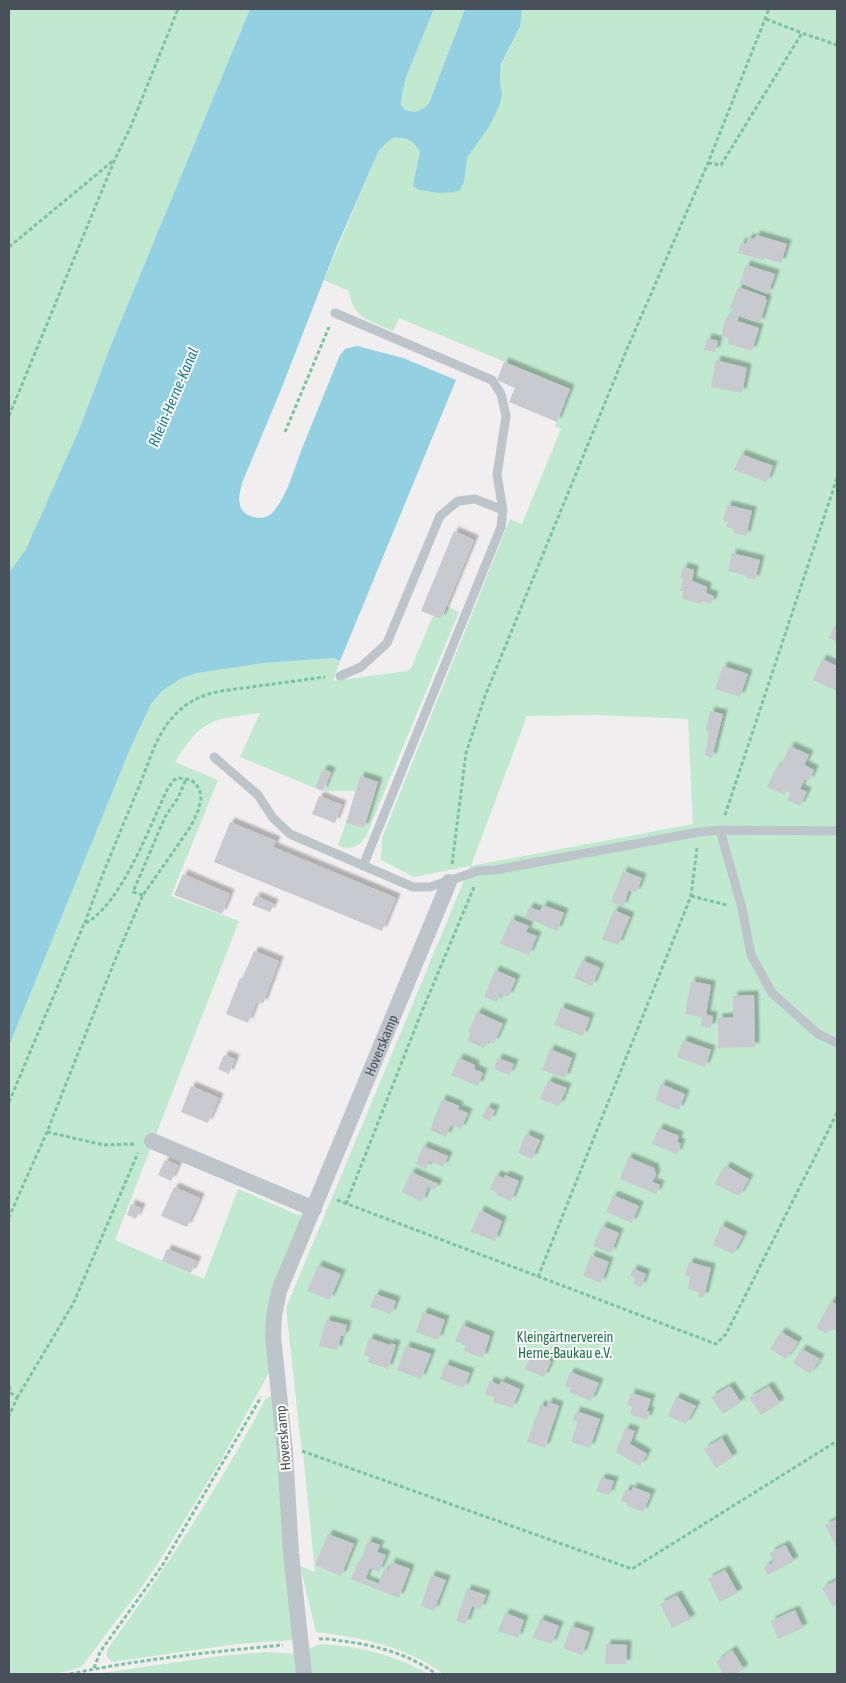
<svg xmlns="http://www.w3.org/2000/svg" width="846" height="1683" font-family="'Asap Condensed',sans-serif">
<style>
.green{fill:#c0e9d0;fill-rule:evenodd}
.water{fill:#92d0e2}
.building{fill:#c9cad0;filter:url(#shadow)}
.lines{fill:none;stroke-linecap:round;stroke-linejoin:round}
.path{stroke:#7cc3a1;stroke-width:3;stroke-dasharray:4 2.5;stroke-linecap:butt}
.service{stroke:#bdc5cb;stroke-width:9}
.minor{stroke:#bdc5cb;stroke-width:16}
.labels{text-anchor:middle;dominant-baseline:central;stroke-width:4;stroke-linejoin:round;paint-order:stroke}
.street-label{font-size:14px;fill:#485159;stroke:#fff}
.park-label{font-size:14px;fill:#21724a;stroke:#fff}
.water-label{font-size:15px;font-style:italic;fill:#1c7d98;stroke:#fff}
</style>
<defs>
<filter id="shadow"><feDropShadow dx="4.5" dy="-4.5" stdDeviation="1" flood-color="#0004"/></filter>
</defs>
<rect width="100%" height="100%" fill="#f0eeee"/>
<!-- green -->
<path class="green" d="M9 9H250L109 350 81 425 26 549 9 573Z
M434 9H465L428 105C420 113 409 115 401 105L402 94 406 77Z
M522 9H837V1674H444C407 1647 360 1637 316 1632L300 1566 315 1572 303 1452 301 1445 286 1308 470 866 414 877 381 860 382 838 510 519 522 524 561 429 555 426 570 389 399 318 393 331C371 321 353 319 349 291L324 280 379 150C382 146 385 142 390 139 400 133 415 142 420 152L426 192 462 186 467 158 489 127 502 89 500 81 502 64 520 27ZM600 715 688 719 693 824 471 866 527 716Z
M447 606 459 612 367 834C361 846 350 852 338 845L346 823 364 828 378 782 360 776 355 791H324L332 773 324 769 315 788 240 757 260 713C211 719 202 719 175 762L218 780 171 896 239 921 115 1240 204 1279 238 1189 298 1215 300 1213 301 1218 271 1369 221 1460 159 1562 141 1588 82 1666C60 1677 32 1674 9 1674V1046L130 749 151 704 162 691 180 679 197 673 264 663 334 658 340 661 333 681 407 671 411 668 433 616 441 619Z
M272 1396 295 1640 237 1644 112 1662 107 1657V1650C165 1569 220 1486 266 1398Z
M321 1644C358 1646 396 1655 428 1674H310L308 1649Z
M265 1652 297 1654 299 1674H95L221 1656Z"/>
<!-- water -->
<path class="water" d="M250 9H434L406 77 402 94 401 105C409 116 422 112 429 103L465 9H522L520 27 501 64 500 81 502 94 499 106 489 127 467 158 464 182 460 190C450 195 420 193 413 186L420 152C415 141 403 136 392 138L379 150 337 246 280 392 242 483C240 492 236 504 244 512 250 518 265 521 272 513 286 499 294 470 301 451 314 419 327 387 340 355L345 349 357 346 403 358 456 380 340 661 334 658 264 663 197 673 180 679 162 691 151 704 130 749 9 1046V573L26 549 81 425 109 350Z"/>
<!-- building -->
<path class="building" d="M756 235 787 244 781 263 764 258 763 260 738 253 741 242 746 244 748 238 754 239Z
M746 265 775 274 768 294 740 283Z
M738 287 766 297 765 299 767 300 760 323 739 316 737 321 759 328 752 351 728 344 729 338 721 336 726 317 729 318 733 310 730 308Z
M707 338 718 341 715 352 704 350Z
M716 360 747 368 742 393 711 387Z
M504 362 570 389 557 422 509 402 515 388 497 380Z
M741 454 773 466 767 482 734 470Z
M727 505 752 511 746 536 733 533 734 529 726 527 728 522 723 520Z
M454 531 474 540 441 619 421 611Z
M732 553 760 560 755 580 746 578V576L728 571Z
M683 567 694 570 692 581 707 587 706 593 714 596 711 604 702 601V604L682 599 683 591H680L683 579 680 578Z
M833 628 837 630V642L829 638Z
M822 659 837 666V691L813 680Z
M723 666 748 674 740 697 715 689Z
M710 711 723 714 712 758 705 755 709 732 706 731Z
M790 746 809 755 804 765 814 770 809 781 805 779 800 789 807 792 800 806 787 800 790 793 786 791 785 795 767 787 777 766 780 767Z
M323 769 331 772 323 791 315 788Z
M360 776 378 782 364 828 346 823Z
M319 796 342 805 335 823 312 814Z
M230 822 276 841 273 847 396 898 382 931 214 862Z
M623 871 642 878 636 893 629 890 623 907 611 902Z
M183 874 230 894 222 914 174 895Z
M256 896 274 904 270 912 252 905Z
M543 905 564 913 557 931 525 917 529 907 540 911Z
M614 910 630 917 618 945 602 939Z
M511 919 529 926 526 932 537 936 529 955 500 944Z
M254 951 279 961 263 1004 257 1001 248 1023 226 1014 240 978 242 979Z
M582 960 600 968 592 986 574 978Z
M495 970 516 979 508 997 500 994 497 1002 484 997Z
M691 981 711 985 706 1015 713 1016 711 1028 701 1026 702 1017 685 1014Z
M754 995 755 1047 718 1048V1018L733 1017V996Z
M561 1007 590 1018 583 1036 554 1025Z
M477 1012 503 1024 494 1043 488 1041 484 1048 467 1041 471 1033 468 1032Z
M683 1040 711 1050 705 1067 677 1057Z
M550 1049 572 1058 565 1078 542 1070Z
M224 1055 235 1059 229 1074 218 1069Z
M459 1058 475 1065 474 1069 483 1073 478 1086 451 1075Z
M498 1058 514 1064 509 1075 494 1069Z
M548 1081 567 1088 559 1106 540 1099Z
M661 1084 685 1094 679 1110 655 1100Z
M191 1086 219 1098 208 1123 181 1112Z
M442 1099 459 1106 458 1109 468 1113 461 1129 451 1125 446 1137 430 1130Z
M487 1107 495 1110 490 1121 482 1117Z
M659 1128 679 1136 677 1142 681 1144 677 1154 652 1144Z
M526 1134 540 1140 532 1159 518 1153Z
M423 1146 448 1156 443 1167 429 1161 426 1169 416 1164Z
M628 1157 654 1168 656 1175 652 1182 660 1185 656 1194 620 1179Z
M165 1160 178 1165 171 1181 158 1175Z
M726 1166 749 1179 739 1196 715 1184 721 1171 723 1172Z
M411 1172 438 1184 435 1190 428 1187 422 1202 402 1192Z
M496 1175 504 1178 505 1175 519 1181 511 1201 496 1195 497 1193 490 1189Z
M174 1187 200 1198 187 1227 161 1216Z
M613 1195 639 1206 632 1223 606 1212Z
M131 1204 141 1208 136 1219 127 1215Z
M480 1210 502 1221 495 1241 471 1232Z
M721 1225 743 1236 733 1254 713 1245Z
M602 1226 619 1233 611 1253 593 1246Z
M167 1249 197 1261 191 1273 162 1261Z
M591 1255 609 1262 601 1283 583 1276Z
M689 1262 711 1268 704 1297H698V1292L688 1289 690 1277 685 1275Z
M318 1265 341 1274 330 1300 307 1291Z
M633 1269 646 1274 641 1287 633 1284 635 1278 630 1276Z
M375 1294 396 1301 391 1314 370 1307Z
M831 1301 837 1305V1331L831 1328 827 1334 816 1328Z
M423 1312 445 1320 438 1340 416 1332Z
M326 1320 347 1325 344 1336H341L337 1350 319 1346Z
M462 1325 490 1336 483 1358 464 1351 466 1346 455 1341Z
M781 1332 798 1342 786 1359 770 1349Z
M369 1338 390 1345V1343L396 1345 388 1369 368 1362 370 1357 364 1355Z
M406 1346 431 1354 421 1379 397 1370Z
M802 1349 820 1359 810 1374 793 1363Z
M532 1353 551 1361 544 1377 525 1369Z
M445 1364 470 1373 464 1388 440 1379Z
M570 1372 599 1383 591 1401 569 1392 571 1388 565 1386Z
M490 1381 499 1385 501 1381 520 1389 512 1408 493 1402 495 1397 485 1394Z
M730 1386 741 1402 723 1414 711 1397Z
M769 1386 780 1403 761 1415 749 1398Z
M631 1393 651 1399 647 1411H650L647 1420 630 1414 632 1407 627 1405Z
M676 1397 696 1406 686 1424 668 1416Z
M548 1402 559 1406 545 1448 527 1442 540 1405 547 1407Z
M576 1411 600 1419 590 1448 571 1442 578 1422 573 1420Z
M625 1428 635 1431 630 1444 647 1454 640 1466 616 1452Z
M722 1438 733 1457 716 1468 704 1449Z
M601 1478 614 1481 609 1495 596 1491Z
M633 1487 651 1494 643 1512 627 1506 628 1503 621 1501 626 1489 631 1491Z
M837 1519V1548L825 1525Z
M328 1534 354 1544 341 1576 315 1565Z
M368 1541 380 1545 377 1552 386 1555 379 1572 370 1568 365 1580 378 1585 384 1570 388 1571 391 1562 410 1569 399 1598 351 1579 358 1562H360Z
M785 1545 794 1561 768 1575 763 1568 774 1562 770 1553Z
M725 1570 738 1593 720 1602 708 1579Z
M431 1575 446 1580 434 1611 421 1606Z
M837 1580V1604L833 1607 822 1588Z
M467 1589 486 1595 481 1609 472 1606 466 1624 456 1621Z
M677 1595 691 1619 672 1628 660 1604Z
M795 1610 803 1628 778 1639 771 1621Z
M505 1613 524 1620 518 1638 498 1631Z
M540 1619 559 1626 552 1644 533 1638Z
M571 1626 590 1632 582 1655 563 1648Z
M606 1644 627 1645 626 1664H605Z
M732 1650 744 1669 736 1674H724L716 1662Z"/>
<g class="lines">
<!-- path -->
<path class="path" d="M766 19 802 33
M708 163 721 165 802 33 837 45
M9 247 114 160
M9 416 115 159 131 126 178 9
M285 432 329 327
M725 815 837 478
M452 864 466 753 485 696 627 349 708 163 769 9
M143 895 133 892 165 817 178 798 186 779
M691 896 727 905
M85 923C101 876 121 830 140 784 149 762 156 736 172 718 186 702 201 695 221 691L325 677
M9 1102 84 924C121 906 150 825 168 788L174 780 179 778 191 780 196 784 200 791 201 800 198 811 191 826 171 855 143 895 115 960 47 1132 9 1217
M47 1132 104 1145 135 1144
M337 1200 716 1344 726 1334 837 1113
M346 1204 420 1016 474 887
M538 1277 691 896 697 848
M9 1386 11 1393 17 1398 9 1416
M17 1398 73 1304 138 1153
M302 1451 632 1569 837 1441
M319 1639C326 1638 335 1640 342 1641 375 1645 409 1654 436 1674
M94 1668 100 1652 162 1566 261 1397
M70 1674C140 1659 212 1652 283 1645"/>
<!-- service -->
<path class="service" d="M335 313 492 380 501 394 506 416 497 475 503 510 501 527 363 866
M340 676 361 667 387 643 440 516 458 501 475 499 503 510
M214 757 258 795 273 818 290 834 413 887H430L478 871 495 870 699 832 720 830 837 831
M720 830 742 908 751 955 772 993 818 1034 837 1043"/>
<!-- minor -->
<g class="minor">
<path d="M152 1141 314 1209"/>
<path id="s1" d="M304 1674 291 1553 285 1452 273 1336 274 1316 279 1291 449 882"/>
</g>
</g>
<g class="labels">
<!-- street labels -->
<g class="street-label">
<text stroke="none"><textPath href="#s1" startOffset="651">Hoverskamp</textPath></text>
<text transform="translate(283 1438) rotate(-95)">Hoverskamp</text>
</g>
<!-- park labels -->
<g class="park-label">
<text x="565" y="1337">Kleingärtnerverein<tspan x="565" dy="16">Herne-Baukau e.V.</tspan></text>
</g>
<!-- water labels -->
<g class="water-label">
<text transform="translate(173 397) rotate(-67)">Rhein-Herne-Kanal</text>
</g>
</g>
<!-- border -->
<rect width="846" height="1683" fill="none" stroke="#485159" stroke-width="20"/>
</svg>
